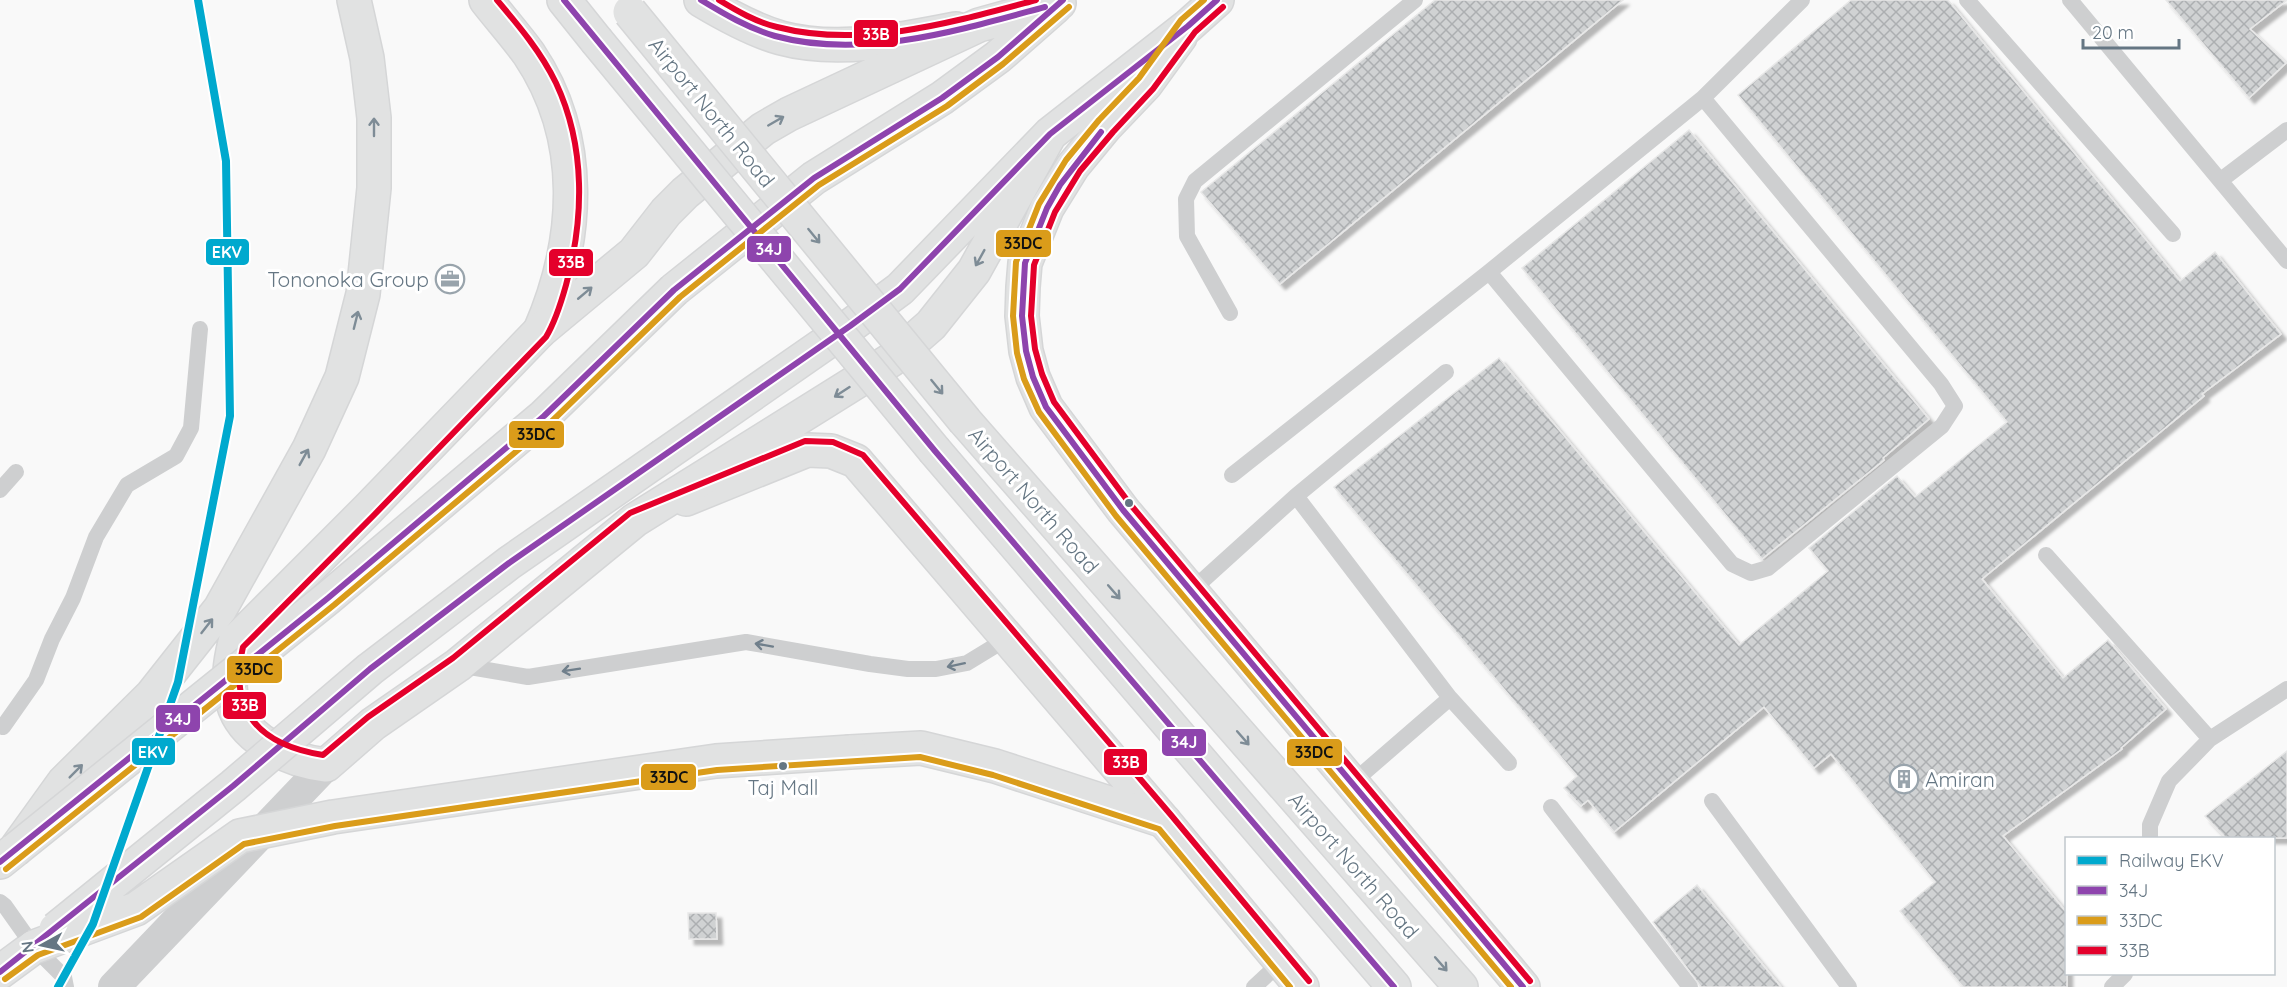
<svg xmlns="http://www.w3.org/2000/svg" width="2287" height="987" font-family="Quicksand,sans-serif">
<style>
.building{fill:url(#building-cross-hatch);stroke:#e8e8e8;stroke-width:1.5;filter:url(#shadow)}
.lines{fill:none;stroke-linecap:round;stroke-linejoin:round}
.secondary-casing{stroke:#d5d6d7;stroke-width:36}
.primary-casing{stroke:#d5d6d7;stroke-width:36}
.service{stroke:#cecfd0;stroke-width:16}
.minor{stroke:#cecfd0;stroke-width:32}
.secondary{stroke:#e1e2e2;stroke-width:33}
.primary{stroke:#e1e2e2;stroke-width:33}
.primary-bridge-casing{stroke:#d5d6d7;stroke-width:36;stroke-linecap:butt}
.primary-bridge{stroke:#e1e2e2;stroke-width:33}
.bus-1-casing{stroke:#fff;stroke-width:10}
.bus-2-casing{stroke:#fff;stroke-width:10}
.bus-3-casing{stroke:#fff;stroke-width:10}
.bus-1{stroke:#8e44ad;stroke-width:6}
.bus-2{stroke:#da9c1a;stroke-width:6}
.bus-3{stroke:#e4002b;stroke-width:6}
.rail-1-casing{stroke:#fff;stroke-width:12}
.rail-1{stroke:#00a9ce;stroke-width:8}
.oneway{stroke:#7e8c96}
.oneway2{stroke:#707f8b}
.bus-dot{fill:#657683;stroke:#fff;stroke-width:2}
.labels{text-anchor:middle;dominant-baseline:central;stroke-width:6;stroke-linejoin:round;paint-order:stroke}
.bus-label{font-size:20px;fill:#657683;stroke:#fff}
.street-label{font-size:21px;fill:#657683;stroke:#fff}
.poi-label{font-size:21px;fill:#657683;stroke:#fff;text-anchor:end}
.line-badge{stroke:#fff;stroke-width:2}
.badge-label{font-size:16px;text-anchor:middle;font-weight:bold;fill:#fff}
.pale-badge-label{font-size:16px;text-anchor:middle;font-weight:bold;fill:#111}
</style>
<defs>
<pattern id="building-cross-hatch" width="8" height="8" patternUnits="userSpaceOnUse" patternTransform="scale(1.5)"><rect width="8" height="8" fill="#d0d2d3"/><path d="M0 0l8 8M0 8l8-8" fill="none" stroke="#acafb1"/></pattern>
<filter id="shadow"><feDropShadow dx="5.5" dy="5.5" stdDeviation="1.5" flood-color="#0004"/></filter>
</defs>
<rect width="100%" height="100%" fill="#f9f9f9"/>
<!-- building -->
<path class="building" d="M1435 0H1623L1280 284 1201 192Z
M1851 0H1948L2180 281 2215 252 2281 334 2202 394 2204 396 1982 579 2063 678 2108 640 2166 709 2121 748 2122 749 2003 836 2067 913V987H1963L1900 911 1935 882 1831 754 1814 768 1764 707 1614 832 1588 800 1581 806 1564 788 1577 776 1334 487 1499 358 1739 645 1828 571 1809 548 1897 476 1915 497 2007 422 1738 95Z
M2166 0H2287L2250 29 2286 63 2249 98Z
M1689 130 1929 419 1883 458 1884 460 1762 559 1522 268Z
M2287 751V838H2226L2205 816Z
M1697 885 1781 987H1701L1653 922Z
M688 913H716L717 939H689Z"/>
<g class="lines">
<!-- secondary casing -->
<g class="secondary-casing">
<path id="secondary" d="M486 0C500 18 516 36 529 54 586 139 579 241 540 331
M701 0C726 15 753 30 781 38 836 53 901 40 956 29
M1180 37 1146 84 1106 126 1073 166 1047 208 1025 263 1023 287 1022 316 1026 351 1033 377 1046 407 1123 510 1523 987
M686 499 807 450 831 451 856 461 1164 821 1302 987"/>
</g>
<!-- primary casing -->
<g class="primary-casing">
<path id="primary" d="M564 0 596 40
M1050 134 974 271 931 325 891 360 635 520 458 665 373 724 326 765C291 761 244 741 233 703 227 682 230 663 235 642L368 509 540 331 634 253 666 212 685 193 763 129 789 114 979 25 1059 3
M674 290 814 178 942 98 998 57 1055 7
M965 421 1461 987
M935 451 1394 987
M663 456 850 326 900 289 1050 134 1188 26 1217 0
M850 752 921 748 995 766 1164 821
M0 862 15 850 64 782 152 695 220 609 309 449 342 377 363 294 374 188V118L367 58 354 0
M0 972 34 947"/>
</g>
<!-- service -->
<path class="service" d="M1967 0 2173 234
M2070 0 2287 261
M2221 180 2287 130
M1489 272 1732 564 1751 573 1768 568 1942 426 1955 406 1941 384 1703 98
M1230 313 1187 236 1186 199 1195 181 1415 0
M1232 475 1489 272 1703 98 1802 0
M0 490 16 472
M1296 496 1446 372
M2046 555 2210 739
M1191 591 1296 496 1450 698 1509 763
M458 665 528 677 746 642 870 664 908 669H936L967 663 1008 638
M3 727 36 680 52 639 73 598 96 537 127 485 176 456 191 428 200 329
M1352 783 1450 698
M1712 801 1849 987
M1551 807 1690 987
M2150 838V825L2169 781 2210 739 2287 689
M0 902 5 906 34 947 64 977 66 987
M1254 987 1281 962
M2112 987 2125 974"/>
<!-- minor -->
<path class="minor" d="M114 987 326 765"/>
<!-- secondary -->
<use href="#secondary" class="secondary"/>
<!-- primary -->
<use href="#primary" class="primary"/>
<!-- primary-bridge casing -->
<g class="primary-bridge-casing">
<path id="primary-bridge" d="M630 12 965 421
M596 40 935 451
M15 850 328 598 544 416 674 290
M56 929 233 786 370 669 509 563 663 456
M34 947 136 909 240 836 333 817 716 761 850 752"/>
</g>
<!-- primary-bridge -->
<use href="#primary-bridge" class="primary-bridge"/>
<!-- bus-1 casing -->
<g class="bus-1-casing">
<path id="bus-1" d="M564 0 935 451 1394 987
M701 0C724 14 748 28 775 36 863 60 960 30 1045 7
M1101 132 1060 185 1047 208 1025 263 1022 316 1026 351 1033 377 1046 407 1123 510 1523 987
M0 862 328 598 544 416 674 290 814 178 942 98 998 57 1063 0
M0 972 233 786 370 669 509 563 850 326 900 289 1050 134 1188 26 1217 0"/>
</g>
<!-- bus-2 casing -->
<g class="bus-2-casing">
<path id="bus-2" d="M1204 0 1181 20 1139 78 1099 120 1066 160 1039 204 1016 262 1013 316 1017 353 1024 379 1039 412 1116 516 1511 987
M6 869 334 605 550 423 680 297 819 185 947 106 1003 64 1069 7
M5 979 38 955 141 917 244 844 335 826 717 770 920 757 993 775 1159 829 1290 987"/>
</g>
<!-- bus-3 casing -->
<g class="bus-3-casing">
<path id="bus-3" d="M497 0C519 26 541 52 556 83 586 147 584 219 566 285 561 303 555 322 546 337L374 515 243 647C228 712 260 745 323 755L368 717 453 658 630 513 805 441 833 442 863 455 1171 815 1309 981
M719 0C737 11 756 22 777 27 862 49 954 22 1036 0
M1223 7 1195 32 1153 89 1113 132 1080 171 1055 212 1034 265 1031 316 1035 349 1042 374 1054 402 1130 504 1530 981"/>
</g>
<!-- bus-1 -->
<use href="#bus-1" class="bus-1"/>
<!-- bus-2 -->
<use href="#bus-2" class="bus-2"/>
<!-- bus-3 -->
<use href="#bus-3" class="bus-3"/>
<!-- rail-1 casing -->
<g class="rail-1-casing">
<path id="rail-1" d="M58 987 93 924 178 682 230 416 226 161 198 0"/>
</g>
<!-- rail-1 -->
<use href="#rail-1" class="rail-1"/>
</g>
<!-- one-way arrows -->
<defs><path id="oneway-shaft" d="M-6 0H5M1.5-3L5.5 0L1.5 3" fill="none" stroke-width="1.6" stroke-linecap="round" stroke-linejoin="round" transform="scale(1.5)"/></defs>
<g class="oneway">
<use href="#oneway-shaft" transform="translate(776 121) rotate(-30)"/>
<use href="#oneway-shaft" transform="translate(374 127) rotate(-90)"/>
<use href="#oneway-shaft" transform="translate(814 236) rotate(51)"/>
<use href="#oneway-shaft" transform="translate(980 258) rotate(119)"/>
<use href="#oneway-shaft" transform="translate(585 293) rotate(-40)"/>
<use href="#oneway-shaft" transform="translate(356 320) rotate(-76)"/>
<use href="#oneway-shaft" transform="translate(937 387) rotate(51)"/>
<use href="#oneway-shaft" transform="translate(842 392) rotate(147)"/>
<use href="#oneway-shaft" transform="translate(304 457) rotate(-61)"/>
<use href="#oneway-shaft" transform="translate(1114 592) rotate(49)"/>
<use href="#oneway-shaft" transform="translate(207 626) rotate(-52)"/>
<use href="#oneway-shaft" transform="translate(1243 738) rotate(49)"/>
<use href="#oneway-shaft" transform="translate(76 771) rotate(-45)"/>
<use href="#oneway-shaft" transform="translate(1441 964) rotate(49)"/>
</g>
<g class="oneway2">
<use href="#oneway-shaft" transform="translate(764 645) rotate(-170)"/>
<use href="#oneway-shaft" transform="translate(956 665) rotate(168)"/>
<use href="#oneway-shaft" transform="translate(571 670) rotate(171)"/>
</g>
<!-- icons -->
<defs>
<g id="office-ring" transform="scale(1.5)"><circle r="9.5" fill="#fff" stroke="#99a4ac" stroke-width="1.5"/><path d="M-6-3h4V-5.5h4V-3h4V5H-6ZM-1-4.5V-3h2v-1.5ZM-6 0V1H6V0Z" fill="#99a4ac"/></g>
<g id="building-ring" transform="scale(1.5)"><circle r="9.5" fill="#fff" stroke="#99a4ac" stroke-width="1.5"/><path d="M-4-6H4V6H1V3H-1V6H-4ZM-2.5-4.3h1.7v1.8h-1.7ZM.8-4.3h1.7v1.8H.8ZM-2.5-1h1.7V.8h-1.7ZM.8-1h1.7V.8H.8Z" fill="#99a4ac"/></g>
</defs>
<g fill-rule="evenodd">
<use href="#office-ring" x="450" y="279"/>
<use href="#building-ring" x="1904" y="779"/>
</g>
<!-- markers -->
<g class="bus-dot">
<circle cx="1129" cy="503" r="5"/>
<circle cx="783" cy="766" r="5"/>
</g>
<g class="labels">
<!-- bus labels -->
<g class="bus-label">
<text x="783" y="787">Taj Mall</text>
</g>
<!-- street labels -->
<g class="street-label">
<text transform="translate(712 112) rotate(51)">Airport North Road</text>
<text transform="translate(1034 500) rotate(49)">Airport North Road</text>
<text transform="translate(1354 865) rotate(49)">Airport North Road</text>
</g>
<!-- poi labels -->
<g class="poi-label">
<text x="429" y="279">Tononoka Group</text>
<text x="1925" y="779" text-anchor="start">Amiran</text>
</g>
</g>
<g class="line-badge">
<rect x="853" y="19" width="46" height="29" rx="6" fill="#e4002b"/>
<rect x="995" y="229" width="57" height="29" rx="6" fill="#da9c1a"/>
<rect x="746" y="235" width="46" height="28" rx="6" fill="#8e44ad"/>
<rect x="205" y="238" width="45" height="28" rx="6" fill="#00a9ce"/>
<rect x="548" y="248" width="46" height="29" rx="6" fill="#e4002b"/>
<rect x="508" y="420" width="57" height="29" rx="6" fill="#da9c1a"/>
<rect x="226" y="655" width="57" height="29" rx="6" fill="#da9c1a"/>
<rect x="222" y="691" width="45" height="29" rx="6" fill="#e4002b"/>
<rect x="155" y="704" width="46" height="29" rx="6" fill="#8e44ad"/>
<rect x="1161" y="728" width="46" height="29" rx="6" fill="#8e44ad"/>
<rect x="131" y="737" width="45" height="29" rx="6" fill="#00a9ce"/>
<rect x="1286" y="738" width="57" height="29" rx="6" fill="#da9c1a"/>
<rect x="1103" y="748" width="45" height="28" rx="6" fill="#e4002b"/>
<rect x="640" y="763" width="57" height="28" rx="6" fill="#da9c1a"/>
</g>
<g class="badge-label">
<text x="876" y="40">33B</text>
<text x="769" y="255">34J</text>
<text x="227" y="258">EKV</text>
<text x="571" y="268">33B</text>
<text x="245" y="711">33B</text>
<text x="178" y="725">34J</text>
<text x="1184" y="748">34J</text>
<text x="153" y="758">EKV</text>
<text x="1126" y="768">33B</text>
</g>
<g class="pale-badge-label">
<text x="1023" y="249">33DC</text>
<text x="536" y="440">33DC</text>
<text x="254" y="675">33DC</text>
<text x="1314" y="758">33DC</text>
<text x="669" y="783">33DC</text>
</g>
<!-- legend -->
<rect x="2065" y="837" width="210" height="138" fill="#ffffff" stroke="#c1c8cd" stroke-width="1.5"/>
<rect x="2077" y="856" width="30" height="9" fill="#00a9ce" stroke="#c1c8cd" stroke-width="1.5"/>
<text x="2119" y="867" font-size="18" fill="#657683">Railway EKV</text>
<rect x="2077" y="886" width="30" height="9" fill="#8e44ad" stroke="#c1c8cd" stroke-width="1.5"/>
<text x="2119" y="897" font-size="18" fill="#657683">34J</text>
<rect x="2077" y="916" width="30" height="9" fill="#da9c1a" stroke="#c1c8cd" stroke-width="1.5"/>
<text x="2119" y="927" font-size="18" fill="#657683">33DC</text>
<rect x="2077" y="946" width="30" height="9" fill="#e4002b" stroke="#c1c8cd" stroke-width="1.5"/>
<text x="2119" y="957" font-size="18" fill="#657683">33B</text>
<!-- north arrow -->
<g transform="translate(42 945) rotate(262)" stroke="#ffffff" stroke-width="4.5" paint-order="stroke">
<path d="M0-4.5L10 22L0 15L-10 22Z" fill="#657683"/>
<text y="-9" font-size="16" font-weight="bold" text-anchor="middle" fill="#657683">N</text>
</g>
<!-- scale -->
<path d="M2083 39v9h96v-9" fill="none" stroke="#657683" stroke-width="3"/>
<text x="2092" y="39" font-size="18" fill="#657683" stroke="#ffffff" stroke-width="4.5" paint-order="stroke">20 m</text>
</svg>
